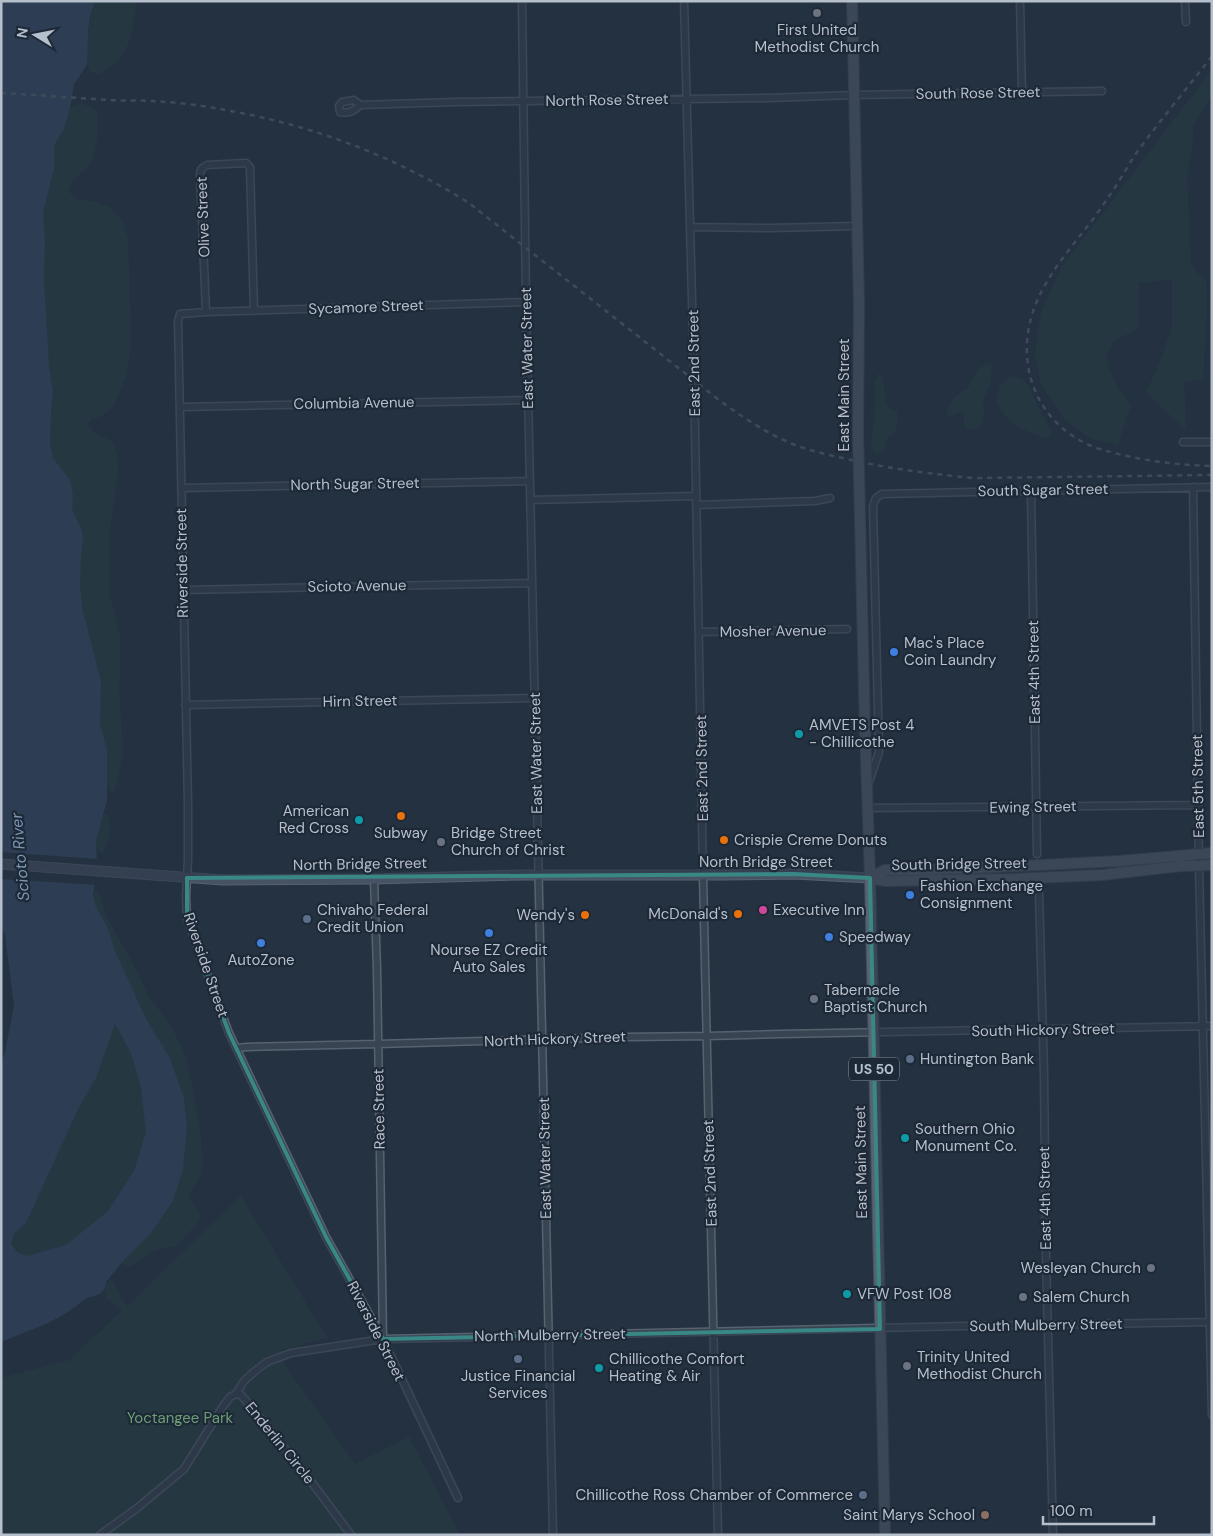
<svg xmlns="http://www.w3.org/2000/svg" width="1213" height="1536" font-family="'DM Sans',sans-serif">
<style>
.green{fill:#274143}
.water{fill:#384e6a;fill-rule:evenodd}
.pier{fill:#253242}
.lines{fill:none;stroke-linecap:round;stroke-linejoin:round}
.minor-casing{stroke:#57626f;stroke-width:9}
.secondary-casing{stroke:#57626f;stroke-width:11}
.primary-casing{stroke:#434d5b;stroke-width:12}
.minor{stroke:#394452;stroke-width:6}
.secondary{stroke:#475365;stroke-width:9}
.primary{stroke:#576372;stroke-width:10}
.rail{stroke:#5b6879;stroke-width:2.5;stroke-dasharray:5 5;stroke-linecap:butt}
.primary-bridge-casing{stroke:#434d5b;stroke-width:12;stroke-linecap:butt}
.primary-bridge{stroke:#576372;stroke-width:10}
.marked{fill:none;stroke:#398886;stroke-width:4;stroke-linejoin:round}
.worship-dot{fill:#6b7280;stroke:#1e2937;stroke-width:2}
.shop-dot{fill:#3f7fe0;stroke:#1e2937;stroke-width:2}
.culture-dot{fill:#0f9aa8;stroke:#1e2937;stroke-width:2}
.food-dot{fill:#e8710a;stroke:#1e2937;stroke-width:2}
.hotel-dot{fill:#d1479c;stroke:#1e2937;stroke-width:2}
.service-dot{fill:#5c6f8a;stroke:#1e2937;stroke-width:2}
.education-dot{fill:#8d6e63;stroke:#1e2937;stroke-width:2}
.labels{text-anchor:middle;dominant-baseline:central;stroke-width:4.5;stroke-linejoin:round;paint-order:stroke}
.shield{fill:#1e2937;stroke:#88929f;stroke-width:1}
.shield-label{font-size:14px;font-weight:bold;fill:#b6bfcc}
.poi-label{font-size:15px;fill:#b6bfcc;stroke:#1e2937;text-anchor:start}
.street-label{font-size:15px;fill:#b6bfcc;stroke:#1e2937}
.park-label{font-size:15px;fill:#6c9e76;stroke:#1e2937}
.water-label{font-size:16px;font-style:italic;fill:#7c96b4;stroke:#1e2937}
</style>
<rect width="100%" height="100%" fill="#253242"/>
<!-- green -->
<path class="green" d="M95 1H136C135 21 131 49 115 63 110 67 104 71 99 74L90 72C83 55 90 19 95 1Z
M1212 70V96L1193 125V139L1187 176 1191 263 1198 274 1206 279 1207 303 1203 379 1184 382 1186 430 1146 393 1162 357 1172 326V279L1139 283V328L1114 341 1106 356C1112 376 1115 389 1131 404L1118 445 1090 438 1065 419 1041 385 1035 354 1041 313 1061 268Z
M83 104C87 106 94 107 96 111 100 119 96 154 92 161 84 174 73 176 68 191L78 200 92 201 111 208 122 220 128 239 131 346 125 379 114 406 103 415 91 420 88 425 95 433 113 442 118 459V473L110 526 109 584 110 598 115 613 120 638V673L119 687 123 754 116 787 113 792 110 791 107 784V749L100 725 101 682 82 607 80 585 81 553 83 538 82 531 72 509 73 495 70 480 53 458 50 445 51 414 53 391 49 367 44 278 45 240 43 214 54 168V146L64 129 70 108 76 105Z
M987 364 992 365 990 385 983 400 984 415 982 424C976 428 972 432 965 427L963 414 959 412 952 416H948L947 409 955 397 968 388 978 369Z
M880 372 883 380 886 403 889 408 897 412C897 419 898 427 894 433 890 438 891 433 888 439 883 448 888 451 876 454L871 449 875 407V382Z
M1011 376 1022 379 1029 386 1035 401 1052 433 1048 438C1036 437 1013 425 1006 416 1002 412 999 407 996 402L1000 385Z
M107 814C112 828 110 840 103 852H100C92 843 99 830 102 819L104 815Z
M96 890 100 895 108 920 131 960 149 997 171 1026 185 1055 189 1071 199 1122 203 1161 201 1174 194 1185 189 1199 202 1216 196 1225 176 1246 157 1250 130 1266H127L122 1262 151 1233 173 1201 183 1169 187 1127 186 1108 169 1056 146 1019 115 951 107 926 95 905 93 895Z
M115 1024 130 1051 141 1087 146 1132 134 1171 108 1211 66 1245 27 1256 18 1253 11 1244 14 1234 26 1223 78 1109 96 1078Z
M241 1196 327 1338 281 1350 284 1364 355 1464 409 1437 460 1535H1V1378L70 1360 122 1310 106 1298 105 1288 110 1279 114 1283 120 1296 127 1306Z"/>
<!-- water -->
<path class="water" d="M1 1H95L90 17 88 32 87 65 74 84 70 108 64 129 54 146V168L43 213 45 240 44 278 49 367 53 391 51 414 50 445 53 458 70 480 73 495 72 509 82 531 83 538 81 553 80 585 82 607 101 682 100 725 107 749V800L96 841 97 866 93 895 95 905 107 926 115 951 146 1019 169 1056 184 1098 187 1127 183 1169 173 1201 151 1233 122 1262 106 1282 105 1288 100 1294 87 1298 68 1312 48 1323 1 1342V1062L5 1052 14 1006 5 935 1 928ZM115 1024 130 1051 141 1087 146 1132 134 1171 108 1211 66 1245 27 1256 18 1253 11 1244 14 1234 26 1223 78 1109 96 1078Z"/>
<!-- pier -->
<path class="pier" d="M1 852 99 859 97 885 1 879Z"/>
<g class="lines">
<!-- minor casing -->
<g class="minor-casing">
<path id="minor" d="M522 1 526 302 553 1535
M684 1 694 374 703 875 718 1535
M1020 1 1022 93
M1185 1 1186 22
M360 105C354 111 349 114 340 112L339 106 342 102 354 100 360 105 455 102 768 98 854 95 1102 91
M691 227 771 228 857 226
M206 312 200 173 202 168 207 165 246 163 250 167 254 311
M180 407 529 400
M1183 442H1212
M1193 487 1199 866 1212 1415
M181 488 530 481
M1031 490 1037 854
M531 500 696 496
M696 505 815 501 830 498
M183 590 532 583
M699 632 847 629
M185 705 534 698
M869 782 879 752 873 506 876 498 882 494 1212 487
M867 808 1198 805
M374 879 377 970 383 1338
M1039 892 1044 1074 1046 1256 1053 1535
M236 1048 247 1047 378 1044 626 1037 708 1036 781 1034 1212 1026
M236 1394 244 1381 255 1371 267 1362 291 1353 383 1339 967 1326 1212 1322
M458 1498 383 1339 326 1237 229 1033 187 919 186 896 188 860V805L178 321 180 314 206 312 526 302
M100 1535 136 1509 184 1469 222 1408 230 1397 236 1394 241 1395 247 1402 304 1472 351 1535"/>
</g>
<!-- secondary casing -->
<g class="secondary-casing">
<path id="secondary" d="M1 864 223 880 374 879 521 875H723L794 874 870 878"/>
</g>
<!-- primary casing -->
<g class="primary-casing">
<path id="primary" d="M852 1 859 303 858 434
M865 730 870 878 885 1535
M870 878 885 870H921L1041 865 1119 861 1212 853
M870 878 886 881 1012 879 1102 875 1181 866 1212 865"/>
</g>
<!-- minor -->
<use href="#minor" class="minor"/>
<!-- secondary -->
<use href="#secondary" class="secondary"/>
<!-- primary -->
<use href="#primary" class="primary"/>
<!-- rail -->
<path class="rail" d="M1212 56C1188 87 1163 117 1140 148 1128 164 1119 183 1107 199 1084 235 1051 265 1035 306 1014 361 1034 420 1089 445 1100 450 1111 452 1122 455 1152 462 1181 465 1212 466
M1 93C38 95 75 98 111 100 124 101 137 100 150 101 174 102 201 105 225 110 312 125 394 156 469 203L719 400C741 416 763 431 788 442 808 451 830 455 851 460 891 469 932 474 973 478L1212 475"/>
<!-- primary-bridge casing -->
<g class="primary-bridge-casing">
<path id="primary-bridge" d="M858 434 865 730"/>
</g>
<!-- primary-bridge -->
<use href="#primary-bridge" class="primary-bridge"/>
</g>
<!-- marked area -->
<path d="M0 0H1213V1536H0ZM794 874 870 878 880 1329 383 1339 326 1237 229 1033 187 919V878Z" fill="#253242" fill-opacity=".55" fill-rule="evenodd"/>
<path class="marked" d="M794 874 870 878 880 1329 383 1339 326 1237 229 1033 187 919V878Z"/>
<!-- markers -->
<g class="worship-dot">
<circle cx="817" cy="13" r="5"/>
<circle cx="441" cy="842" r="5"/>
<circle cx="814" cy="999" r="5"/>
<circle cx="1151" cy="1268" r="5"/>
<circle cx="1023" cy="1297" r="5"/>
<circle cx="907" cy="1366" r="5"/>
</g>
<g class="shop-dot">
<circle cx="894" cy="652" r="5"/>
<circle cx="910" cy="895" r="5"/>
<circle cx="489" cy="933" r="5"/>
<circle cx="829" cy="937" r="5"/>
<circle cx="261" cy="943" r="5"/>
</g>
<g class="culture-dot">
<circle cx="799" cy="734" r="5"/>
<circle cx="359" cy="820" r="5"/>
<circle cx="905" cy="1138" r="5"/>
<circle cx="847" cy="1294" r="5"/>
<circle cx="599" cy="1368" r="5"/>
</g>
<g class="food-dot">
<circle cx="401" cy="816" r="5"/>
<circle cx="724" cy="840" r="5"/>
<circle cx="738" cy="914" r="5"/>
<circle cx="585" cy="915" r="5"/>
</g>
<circle class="hotel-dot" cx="763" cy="910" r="5"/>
<g class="service-dot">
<circle cx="307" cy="919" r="5"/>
<circle cx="910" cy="1059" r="5"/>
<circle cx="518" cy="1359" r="5"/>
<circle cx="863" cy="1495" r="5"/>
</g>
<circle class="education-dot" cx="985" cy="1515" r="5"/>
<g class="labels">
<!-- shield labels -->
<rect class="shield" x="849" y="1057.5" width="50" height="23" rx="4"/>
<g class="shield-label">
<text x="874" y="1069">US 50</text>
</g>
<!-- poi labels -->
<g class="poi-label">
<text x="817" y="30" text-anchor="middle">First United<tspan x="817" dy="17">Methodist Church</tspan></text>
<text x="904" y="643">Mac's Place<tspan x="904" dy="17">Coin Laundry</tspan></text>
<text x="809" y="725">AMVETS Post 4<tspan x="809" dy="17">- Chillicothe</tspan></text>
<text x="349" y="811" text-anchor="end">American<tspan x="349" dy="17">Red Cross</tspan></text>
<text x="401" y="833" text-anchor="middle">Subway</text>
<text x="451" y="833">Bridge Street<tspan x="451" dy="17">Church of Christ</tspan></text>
<text x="734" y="840">Crispie Creme Donuts</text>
<text x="920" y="886">Fashion Exchange<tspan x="920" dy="17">Consignment</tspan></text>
<text x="317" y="910">Chivaho Federal<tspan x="317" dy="17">Credit Union</tspan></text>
<text x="773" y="910">Executive Inn</text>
<text x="728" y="914" text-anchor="end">McDonald's</text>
<text x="575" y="915" text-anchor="end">Wendy's</text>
<text x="839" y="937">Speedway</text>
<text x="489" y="950" text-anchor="middle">Nourse EZ Credit<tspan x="489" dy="17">Auto Sales</tspan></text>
<text x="261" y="960" text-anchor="middle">AutoZone</text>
<text x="824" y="990">Tabernacle<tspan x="824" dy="17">Baptist Church</tspan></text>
<text x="920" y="1059">Huntington Bank</text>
<text x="915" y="1129">Southern Ohio<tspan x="915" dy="17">Monument Co.</tspan></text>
<text x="1141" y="1268" text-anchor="end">Wesleyan Church</text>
<text x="857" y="1294">VFW Post 108</text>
<text x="1033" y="1297">Salem Church</text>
<text x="917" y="1357">Trinity United<tspan x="917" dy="17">Methodist Church</tspan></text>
<text x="609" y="1359">Chillicothe Comfort<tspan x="609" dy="17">Heating &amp; Air</tspan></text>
<text x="518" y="1376" text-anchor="middle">Justice Financial<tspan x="518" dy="17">Services</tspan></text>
<text x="853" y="1495" text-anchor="end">Chillicothe Ross Chamber of Commerce</text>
<text x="975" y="1515" text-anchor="end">Saint Marys School</text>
</g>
<!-- street labels -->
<g class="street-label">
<text transform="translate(978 93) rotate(-1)">South Rose Street</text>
<text transform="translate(607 100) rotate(-1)">North Rose Street</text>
<text transform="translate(203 217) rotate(-92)">Olive Street</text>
<text transform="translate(366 307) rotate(-2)">Sycamore Street</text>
<text transform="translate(527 348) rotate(-91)">East Water Street</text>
<text transform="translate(694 363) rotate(-91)">East 2nd Street</text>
<text transform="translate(844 395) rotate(-90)">East Main Street</text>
<text transform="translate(354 403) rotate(-1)">Columbia Avenue</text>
<text transform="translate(355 484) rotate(-1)">North Sugar Street</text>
<text transform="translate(1043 490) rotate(-1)">South Sugar Street</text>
<text transform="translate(182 563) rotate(-91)">Riverside Street</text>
<text transform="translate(357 586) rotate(-1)">Scioto Avenue</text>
<text transform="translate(773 631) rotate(-1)">Mosher Avenue</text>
<text transform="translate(1034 672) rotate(-91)">East 4th Street</text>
<text transform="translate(360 701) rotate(-1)">Hirn Street</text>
<text transform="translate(536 753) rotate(-91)">East Water Street</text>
<text transform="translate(702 768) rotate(-91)">East 2nd Street</text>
<text transform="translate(1198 786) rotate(-91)">East 5th Street</text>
<text transform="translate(1033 807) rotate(-1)">Ewing Street</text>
<text x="766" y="862">North Bridge Street</text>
<text transform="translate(360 864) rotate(-1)">North Bridge Street</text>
<text transform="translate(959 864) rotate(-1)">South Bridge Street</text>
<text transform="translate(206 965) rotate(71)">Riverside Street</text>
<text transform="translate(1043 1030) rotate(-1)">South Hickory Street</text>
<text transform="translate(555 1039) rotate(-2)">North Hickory Street</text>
<text transform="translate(379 1109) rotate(-91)">Race Street</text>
<text transform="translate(545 1158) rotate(-91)">East Water Street</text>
<text transform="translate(861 1162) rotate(-91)">East Main Street</text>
<text transform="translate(710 1173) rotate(-92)">East 2nd Street</text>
<text transform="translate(1045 1198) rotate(-91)">East 4th Street</text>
<text transform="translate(1046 1325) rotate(-1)">South Mulberry Street</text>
<text transform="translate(376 1331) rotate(63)">Riverside Street</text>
<text transform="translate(550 1335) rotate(-1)">North Mulberry Street</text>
<text transform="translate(280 1443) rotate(51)">Enderlin Circle</text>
</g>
<!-- park labels -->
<g class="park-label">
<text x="180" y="1418">Yoctangee Park</text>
</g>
<!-- water labels -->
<g class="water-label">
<text transform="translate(20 857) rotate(-95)">Scioto River</text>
</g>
</g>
<!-- border -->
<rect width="1213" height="1536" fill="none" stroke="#b6bfcc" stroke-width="5"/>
<!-- north arrow -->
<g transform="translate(35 35) rotate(280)" stroke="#1e2937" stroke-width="4" paint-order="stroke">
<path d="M0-4L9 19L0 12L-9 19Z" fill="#b6bfcc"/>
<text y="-8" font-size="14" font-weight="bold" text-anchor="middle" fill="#b6bfcc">N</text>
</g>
<!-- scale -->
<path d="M1043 1516v8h111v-8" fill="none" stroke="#b6bfcc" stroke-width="2.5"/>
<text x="1050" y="1516" font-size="15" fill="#b6bfcc" stroke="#1e2937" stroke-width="4" paint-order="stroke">100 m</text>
</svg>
